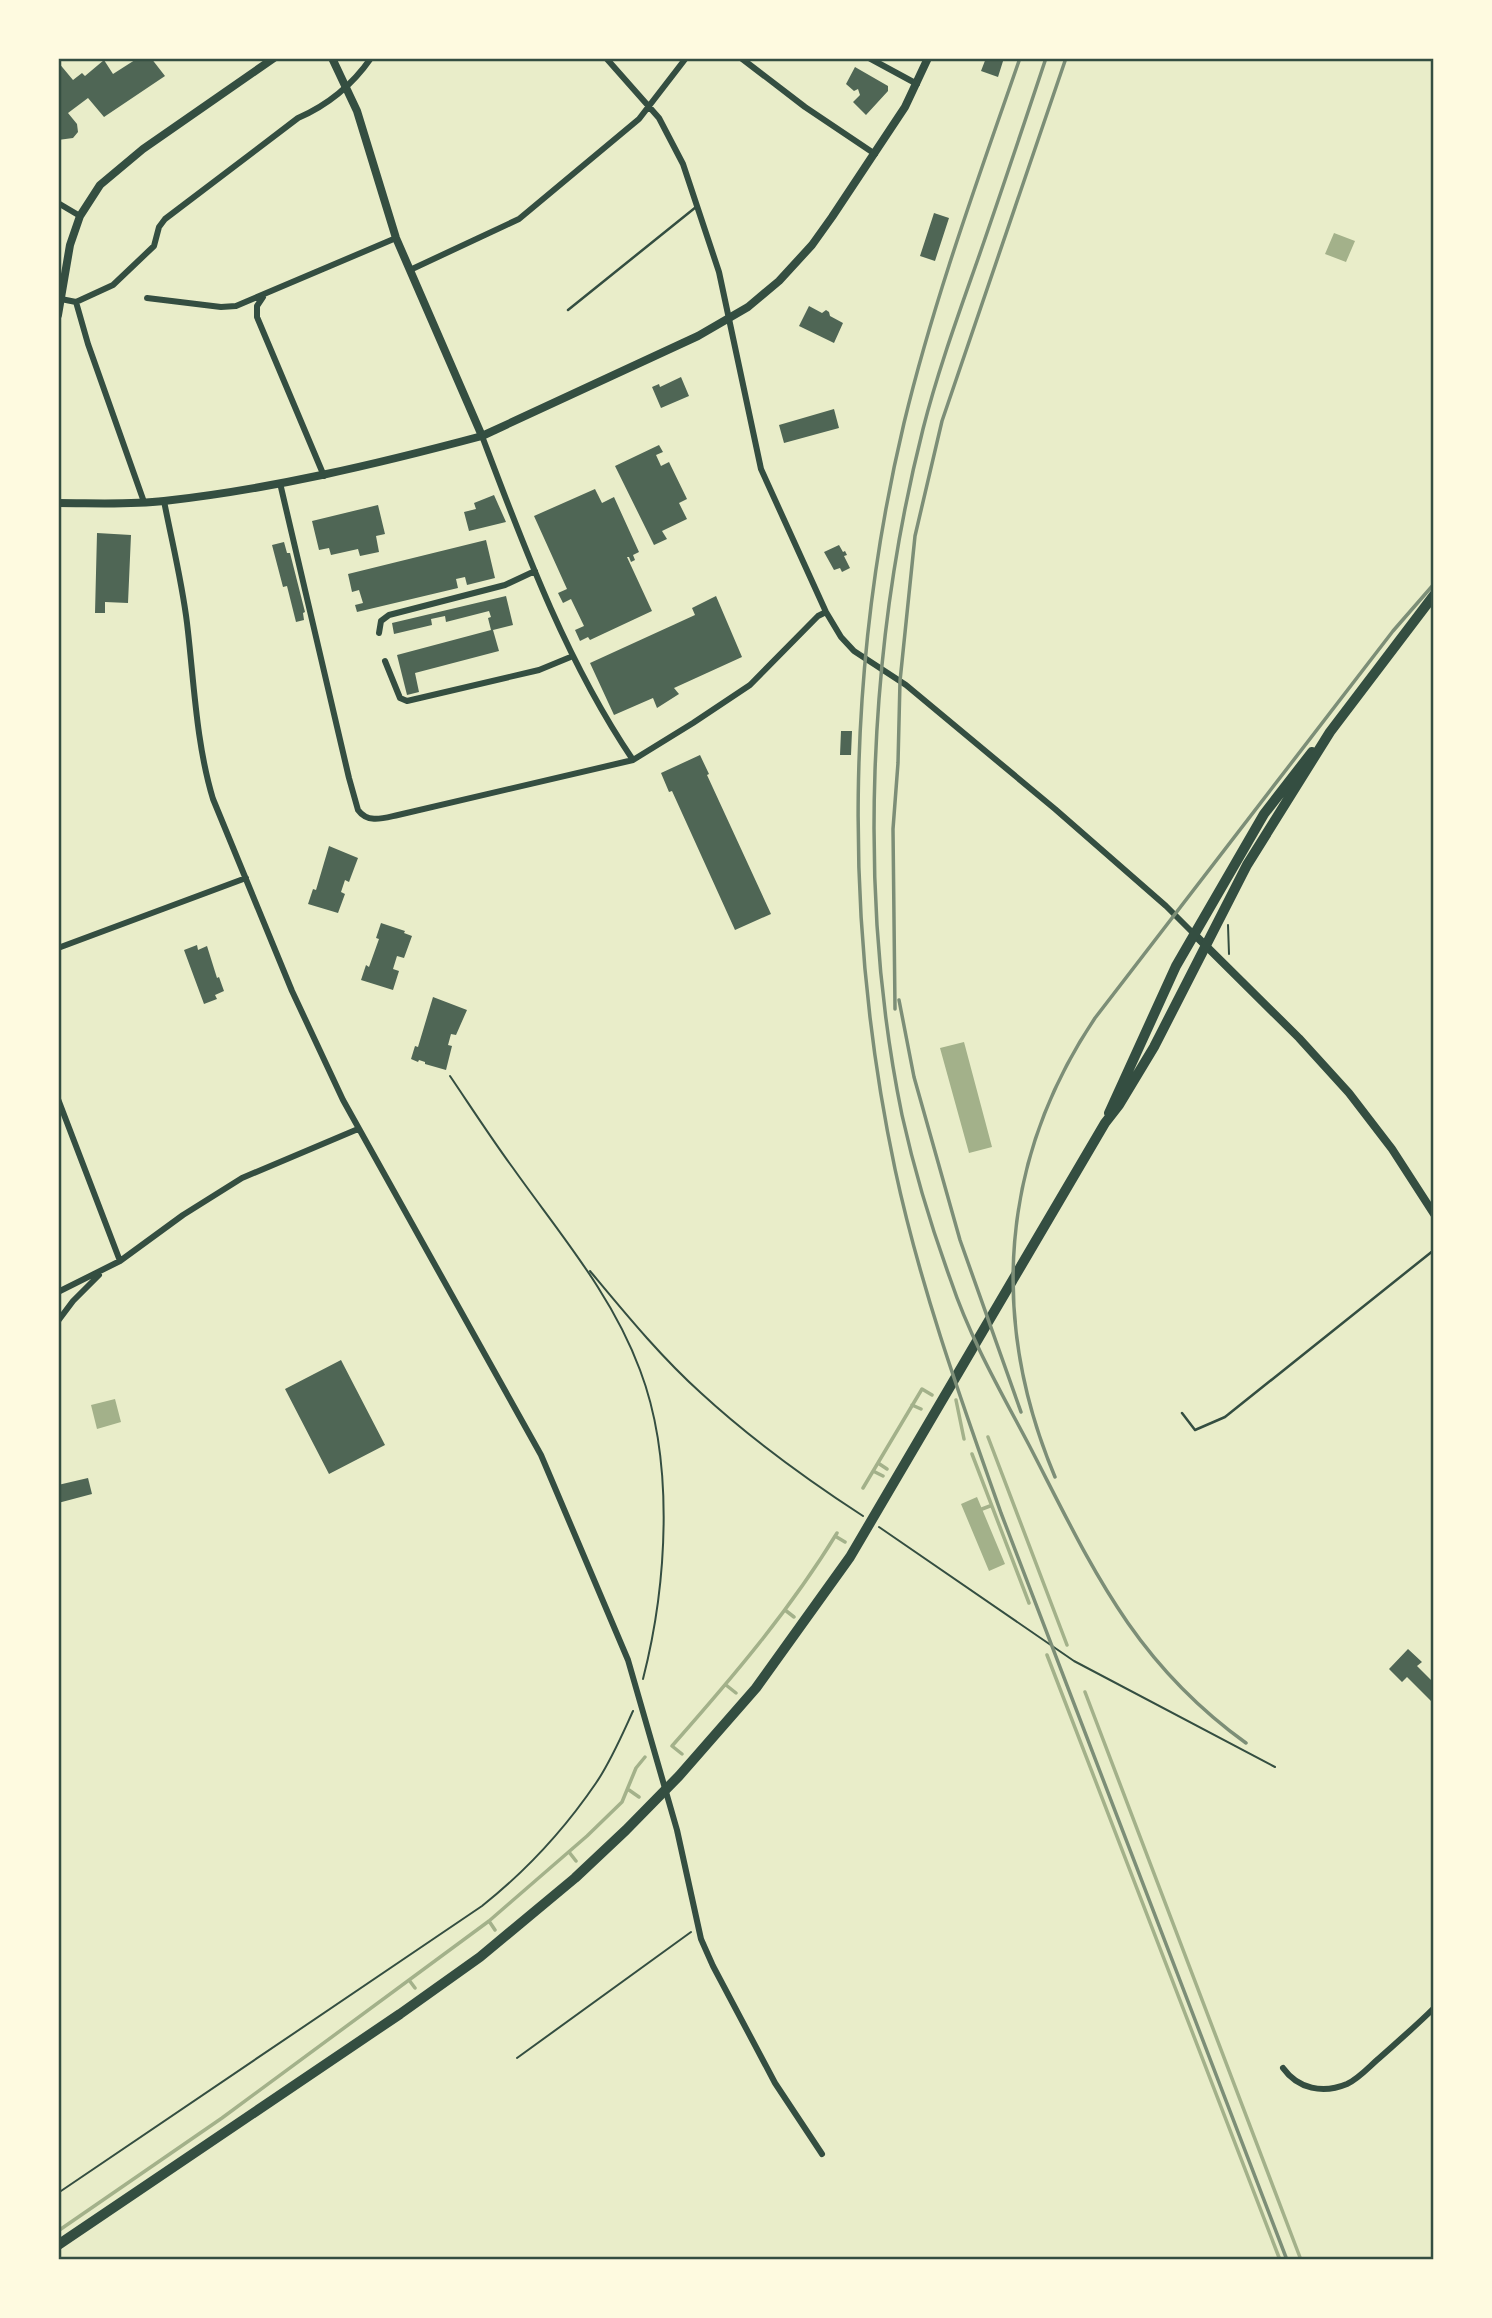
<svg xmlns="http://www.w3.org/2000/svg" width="1492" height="2318" font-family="'Titillium Web',sans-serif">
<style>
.water{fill:#a3b18a}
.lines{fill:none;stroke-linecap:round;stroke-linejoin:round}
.stream{stroke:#a3b18a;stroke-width:3.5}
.building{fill:#4f6655}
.path{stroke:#344e41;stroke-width:2}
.service{stroke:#344e41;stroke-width:2.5}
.minor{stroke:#344e41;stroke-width:6}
.tertiary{stroke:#344e41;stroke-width:8}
.primary{stroke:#344e41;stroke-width:10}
.rail{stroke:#7c8e77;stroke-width:3.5}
.neatline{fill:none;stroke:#344e41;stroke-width:2.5}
</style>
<rect width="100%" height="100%" fill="#e9edc9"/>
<!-- water -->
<path class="water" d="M1334 233 1355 241 1346 262 1325 254Z
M964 1042 992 1147 969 1153 940 1048Z
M115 1399 121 1422 97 1429 91 1405Z
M977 1497 1005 1564 989 1571 961 1504Z"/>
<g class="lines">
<!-- stream -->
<path class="stream" d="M956 1400 964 1439
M912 1405 921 1409
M988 1437 1067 1645
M972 1454 1029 1603
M878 1463 887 1469
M873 1471 883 1476
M863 1488 922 1389 932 1395
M982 1509 990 1506
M835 1536 845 1542
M785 1610 794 1617
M1047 1655 1280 2260
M726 1685 736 1693
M1085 1692 1301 2260
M682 1754 672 1746C732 1678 790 1610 837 1533
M629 1790 639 1797
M569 1852 576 1861
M489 1921 495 1930
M409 1980 415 1988
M58 2231 222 2118 489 1921 587 1836 622 1802 636 1768 645 1757"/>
</g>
<!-- building -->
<path class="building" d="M138 58H151L165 76 104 117 88 98 68 113 77 124 78 132 73 138 58 140V62L73 80 82 73 85 76 104 60 113 74Z
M986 58H1004L998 77 981 71Z
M855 67 888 86V91L866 115 853 102 860 95 858 89 854 91 846 84Z
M934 213 949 218 935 261 920 256Z
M809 306 822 313 826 310 829 312 830 316 843 323 834 343 799 326Z
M681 377 689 396 661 408 652 387 659 384 660 387Z
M834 409 839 428 784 443 779 425Z
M659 445 663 452 656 455 661 466 669 462 687 499 679 503 687 519 662 531 667 539 654 545 615 466Z
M595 489 602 503 614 497 639 552 633 555 635 560 631 562 629 557H627L652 611 590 640 588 637 580 641 575 630 584 626 571 599 563 603 558 593 567 589 534 516Z
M494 495 506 522 469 531 464 512 476 509 474 503Z
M378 505 385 534 376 536 379 552 360 556 358 549 331 555 329 548 319 550 312 521Z
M97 533 131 535 128 603 105 602V613H95Z
M486 540 495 578 467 585 465 577 456 579 458 588 357 612 355 605 363 603 359 590 352 592 348 574Z
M284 542 287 553H290L305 612 303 613 304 620 296 622 287 586 283 587 272 545Z
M839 545 843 552 845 551 847 555 844 556 850 568 842 572 840 568 834 570 824 552Z
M506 596 513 625 493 630 499 651 415 673 419 692 407 695 397 655 491 630 488 618 491 617 489 611 446 622 445 616 431 619 432 625 394 634 392 623Z
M716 596 742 657 674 688 679 694 657 708 653 698 614 715 590 663 695 615 692 608Z
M841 731H852L851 755H840Z
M700 755 709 774 707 775 771 914 735 930 672 791 669 792 661 773Z
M329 846 358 858 349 882 345 880 341 892 345 894 338 913 308 904 313 889 316 890Z
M381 923 405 931 404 933 412 936 404 958 397 956 393 969 399 971 393 990 361 980 366 965 369 967 379 939 376 938Z
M197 945 198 950 207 946 217 978 219 977 224 991 215 995 217 999 204 1004 184 950Z
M433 997 467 1010 456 1035 451 1034 448 1045 452 1046 446 1070 425 1064V1062L419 1060 418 1062 411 1059 415 1046 418 1047Z
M341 1360 385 1445 329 1474 285 1389Z
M88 1478 92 1494 58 1503V1485Z
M1408 1649 1422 1662 1417 1666 1434 1683V1704L1407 1677 1402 1682 1389 1669Z"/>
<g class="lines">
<!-- path -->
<path class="path" d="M1228 925 1229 954
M450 1076C471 1107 491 1138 513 1168 559 1233 612 1294 640 1370 675 1462 667 1585 643 1679
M590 1271C625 1313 660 1356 701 1393 751 1439 806 1479 863 1516
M879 1527 1074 1661 1275 1767
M517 2058 691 1932
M58 2193 482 1906C526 1871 564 1830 596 1783 611 1761 622 1735 633 1711"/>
<!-- service -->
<path class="service" d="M568 310 696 207
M1182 1413 1195 1430 1225 1417 1434 1250"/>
<!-- minor -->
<path class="minor" d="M606 58 659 118 683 164 719 272 761 469 826 612 841 637 854 651 906 685 1055 809 1166 906 1194 934
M741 58 805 107 875 154
M869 58 917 84
M58 203 80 216
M410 270 519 219 639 119 686 58
M263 297 257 306V317L324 476
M147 298 221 307 236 306 396 238
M61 299 76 302 113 285 154 246 159 227 165 219 298 118C328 105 353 84 371 58
M76 302 88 344 144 502
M482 436C524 547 566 661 633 760
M280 483 349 778 358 810C368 824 384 818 398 815L633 760 693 723 750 685 818 616 826 612
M164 501C172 542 182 582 187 623 194 681 196 743 213 799L292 991 343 1100 541 1455 628 1660 677 1830 701 1939 713 1966 775 2083 822 2154
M379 633 381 621 389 615 505 585 535 571
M385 661 400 698 407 701 539 670 573 656
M58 948 246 878
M58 1099 120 1261
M58 1292 120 1261 183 1215 242 1178 358 1129
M58 1321 73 1301 99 1275
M1283 2068C1298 2089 1323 2094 1347 2084 1358 2079 1368 2068 1377 2060 1396 2043 1416 2026 1434 2008"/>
<!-- tertiary -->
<path class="tertiary" d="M332 58 357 111 396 238 482 436
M58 315 70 245 80 216 100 185 143 149 274 58
M58 503C93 503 129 505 164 501 272 489 377 464 482 436L698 336 748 307 779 281 812 245 832 217 905 107 928 58
M1194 934 1299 1038 1349 1093 1392 1149 1434 1214"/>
<!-- primary -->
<path class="primary" d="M1109 1113 1176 966 1264 814 1312 752
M58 2245 400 2014 480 1957 575 1878 626 1830 679 1776 756 1688 850 1557 1105 1123 1119 1105 1154 1047 1247 865 1330 732 1434 595"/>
<!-- rail -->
<path class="rail" d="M1020 58C978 179 934 299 904 423 846 667 843 923 895 1169 920 1286 961 1400 1001 1513L1287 2260
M1046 58C1024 124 1002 190 979 256 959 313 938 370 923 429 868 646 857 896 902 1115 914 1169 932 1229 951 1281 970 1338 1001 1392 1029 1445 1091 1565 1132 1661 1246 1743
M899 1000 914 1077 960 1240 1021 1412
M895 1009 893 829 898 763 900 681 915 536 942 421 1066 58
M1055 1477C989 1320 1000 1160 1095 1018L1393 631 1434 584"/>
</g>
<!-- border -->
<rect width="1492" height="2318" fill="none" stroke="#fefae0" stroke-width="119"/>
<rect x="60" y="60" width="1372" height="2198" class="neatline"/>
</svg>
